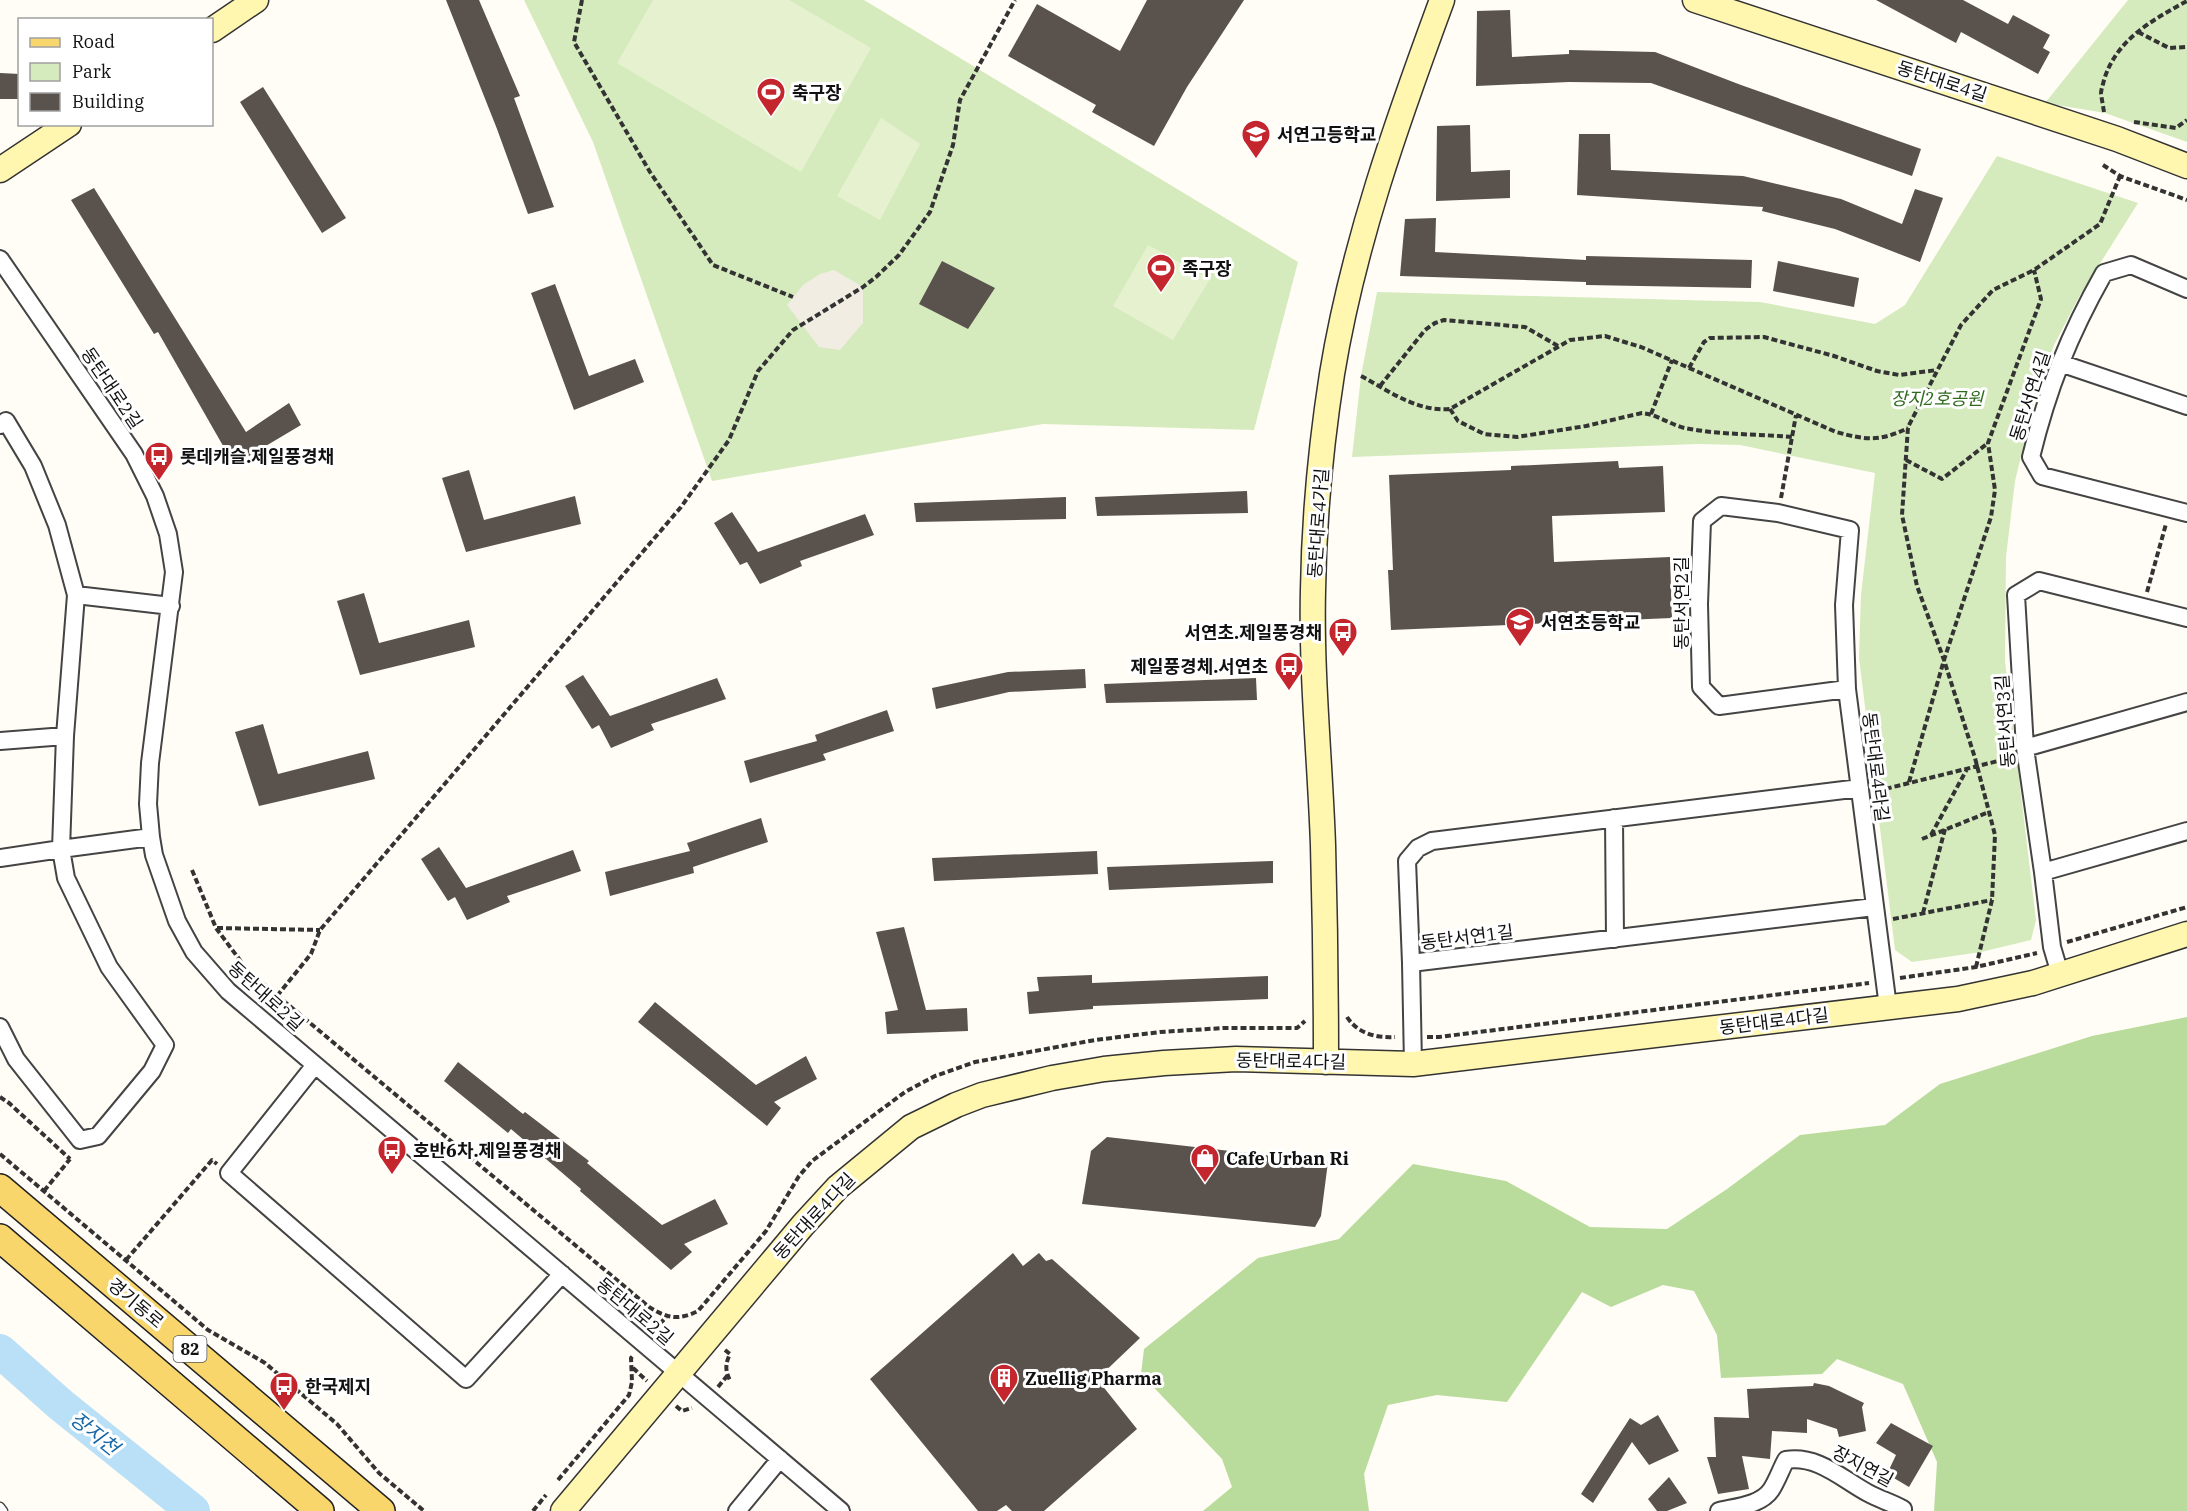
<svg xmlns="http://www.w3.org/2000/svg" width="2187" height="1511" font-family="'IBM Plex Serif','Noto Sans KR',serif">
<style>
.green{fill:#d5ebbd}
.forest{fill:#b9dc9c}
.pitch{fill:#e6f2cf}
.plaza{fill:#f1ede2}
.lines{fill:none;stroke-linecap:round;stroke-linejoin:round}
.river{stroke:#b9e0f7;stroke-width:34}
.building{fill:#5a524d}
.lane-casing{stroke:#444;stroke-width:11}
.street-casing{stroke:#444;stroke-width:20}
.secondary-casing{stroke:#333;stroke-width:27}
.primary-casing{stroke:#222;stroke-width:30}
.path{stroke:#333;stroke-width:4;stroke-dasharray:6 3;stroke-linecap:butt}
.lane{stroke:#fff;stroke-width:8}
.street{stroke:#fff;stroke-width:16}
.secondary{stroke:#fff6b0;stroke-width:24}
.primary{stroke:#f9d66b;stroke-width:27}
.labels{text-anchor:middle;dominant-baseline:central;stroke-width:6;stroke-linejoin:round;paint-order:stroke}
.shield{fill:#fff;stroke:#585858;stroke-width:1.5}
.shield-label{font-size:16px;font-weight:bold;fill:#111}
.street-label{font-size:18px;fill:#111;stroke:#fff}
.poi-label{font-size:18px;font-weight:bold;fill:#111;stroke:#fff;text-anchor:start}
.park-label{font-size:18px;font-style:italic;fill:#2f6b1f;stroke:#fff}
.water-label{font-size:20px;font-style:italic;fill:#1768a6;stroke:#fff}
</style>
<rect width="100%" height="100%" fill="#fffdf5"/>
<!-- green -->
<path class="green" d="M524 0H864L1298 262 1254 430 1043 424 712 481 593 142Z
M2128 0H2187V142L2105 113 2045 103Z
M1997 156 2138 203 2079 297 2054 345 2035 399 2015 481 2006 557 2005 661 2036 920 2031 940 1981 952 1912 962 1895 950 1859 658 1861 595 1875 473 1740 445 1698 444 1352 457 1361 376 1377 292 1760 302 1875 324 1905 305Z"/>
<!-- forest -->
<path class="forest" d="M2187 1017V1511H1934L1937 1462 1903 1384 1837 1359 1822 1374 1721 1378 1717 1335 1694 1291 1663 1285 1611 1307 1582 1292 1507 1402 1437 1395 1388 1405 1364 1474 1369 1511H1203L1232 1487 1222 1459 1141 1374 1144 1349 1258 1258 1339 1239 1413 1164 1506 1181 1590 1227 1667 1229 1727 1189 1800 1135 1885 1125 1940 1084 2092 1036Z"/>
<!-- pitch -->
<path class="pitch" d="M653 0H789L871 48 801 172 617 63Z
M881 118 920 144 880 220 837 196Z
M1148 245 1210 279 1173 340 1113 306Z"/>
<!-- plaza -->
<path class="plaza" d="M834 270 863 287V323L840 350 819 347 787 305 803 285 820 274Z"/>
<g class="lines">
<!-- river -->
<path class="river" d="M0 1351 61 1405 193 1511"/>
</g>
<!-- building -->
<path class="building" d="M446 0H479L520 96 514 98 554 207 528 214 497 129Z
M1147 0H1244L1187 87 1154 146 1092 112 1096 105 1008 56 1037 4 1120 51Z
M1876 0H1963L2008 24 2013 15 2050 35 2043 48 2050 52 2038 74 1961 32 1956 43Z
M1510 10 1512 57 1569 54V50L1655 52 1741 85 1921 149 1912 176 1651 83 1569 82 1476 86 1477 11Z
M0 73 20 74V99H0Z
M263 87 346 218 322 233 240 102Z
M1470 125 1471 172 1510 170V198L1436 201 1437 126Z
M1579 134H1610L1611 170 1743 176 1841 199 1902 224 1915 189 1943 198 1920 262 1835 229 1762 211 1763 207 1577 195Z
M94 188 246 432 289 403 301 425 234 465 158 332 154 334 71 200Z
M1436 218 1435 252 1586 260V256L1752 260 1751 288 1586 285V282L1400 276 1405 219Z
M942 261 995 288 968 329 919 304Z
M1778 261 1859 278 1854 307 1773 291Z
M555 284 589 376 635 359 644 382 574 410 531 293Z
M1618 461 1619 468 1663 466 1665 512 1552 516 1554 562 1670 557 1672 618 1391 630 1388 570H1393L1389 475 1511 470V466Z
M469 470 484 520 575 496 581 524 466 552 442 478Z
M1247 491 1248 513 1097 516 1095 497Z
M1066 497V519L916 522 914 503Z
M732 512 758 552 865 514 874 535 800 561 802 566 760 584 747 562 740 565 714 523Z
M364 593 379 643 469 620 475 647 360 675 337 601Z
M1085 669 1086 688 1009 692 936 709 932 688 1008 672Z
M583 675 610 716 717 678 726 699 651 724 654 730 611 748 599 725 592 729 565 686Z
M1256 678 1257 700 1106 703 1104 684Z
M887 710 894 731 823 754 826 760 750 783 744 761 817 741 815 735Z
M263 724 278 774 368 751 375 779 259 806 235 732Z
M761 818 768 842 693 867 694 873 610 896 605 872 690 851 687 843Z
M439 847 466 888 573 850 581 871 507 896 510 902 467 920 455 897 448 901 421 859Z
M1097 851 1098 874 934 881 932 858Z
M1273 861V883L1109 890 1107 867Z
M904 927 926 1010 967 1008 968 1031 887 1034 885 1012 898 1010 876 932Z
M1092 975V983L1268 976V999L1093 1006V1009L1029 1014 1027 992 1039 991 1037 977Z
M655 1002 756 1085 806 1056 817 1079 774 1102 781 1108 767 1126 638 1022Z
M458 1062 523 1114 525 1112 589 1161 587 1163 662 1225 715 1199 728 1224 684 1244 692 1252 671 1270 580 1191 581 1189 511 1129 508 1133 444 1081Z
M1107 1137 1328 1162 1321 1216 1315 1227 1082 1204 1091 1151Z
M1013 1253 1023 1266 1039 1253 1046 1261 1052 1259 1140 1338 1097 1379 1137 1429 1044 1511H1012L1006 1505 997 1511H978L870 1379Z
M1814 1383 1829 1386 1864 1403 1862 1407 1866 1431 1839 1437 1837 1429 1807 1419V1433L1772 1431 1770 1459 1742 1456 1749 1489 1718 1494 1707 1457H1716L1714 1417 1749 1418 1747 1389 1813 1386Z
M1658 1415 1679 1451 1649 1465 1632 1442 1593 1503 1581 1494 1630 1418 1641 1425Z
M1891 1423 1933 1446 1909 1487 1887 1474 1896 1455 1876 1443Z
M1669 1477 1687 1503 1667 1511H1657L1648 1499Z"/>
<g class="lines">
<!-- lane casing -->
<g class="lane-casing">
<path id="lane" d="M0 1507 3 1511"/>
</g>
<!-- street casing -->
<g class="street-casing">
<path id="street" d="M0 259 134 454 155 496 168 534 174 572 150 763 148 804 151 837 154 855 177 921 194 952 228 991 841 1511
M2187 289 2131 265 2104 273C2069 335 2048 388 2031 457L2042 476 2187 513
M2060 363 2187 406
M0 425 6 421 33 466 57 525 76 595
M2187 618 2039 581 2016 595 2025 748 2043 872 2187 831
M1847 689 1719 706 1701 687 1699 604 1702 521 1721 506 1778 513 1850 530 1844 605 1847 689 1888 1007
M0 741 65 736
M2025 748 2187 702
M1860 788 1432 841 1418 848 1407 861 1411 963 1874 907
M1614 818 1615 939
M0 858 61 849 65 736 76 595 171 606
M2043 872 2052 947 2060 974
M1411 963 1413 1064
M0 1027 16 1059 80 1140 98 1136 152 1071 165 1045 109 967 66 878 61 849 151 837
M315 1065 229 1173 466 1379 562 1274
M737 1511 780 1459
M1719 1511C1736 1507 1761 1505 1771 1490 1777 1481 1781 1469 1786 1460 1818 1455 1842 1479 1868 1493 1879 1499 1892 1503 1903 1509"/>
</g>
<!-- secondary casing -->
<g class="secondary-casing">
<path id="secondary" d="M1695 0 2117 139 2187 166
M212 30 256 0
M0 170 69 124
M1326 1062C1326 990 1325 917 1323 845 1320 760 1311 675 1313 590 1314 518 1321 445 1332 374 1353 245 1397 122 1442 0
M563 1511 803 1225 838 1187 911 1127 956 1105 982 1095 1052 1078 1104 1069 1164 1063 1236 1059 1413 1064 1958 999 2033 983 2187 934"/>
</g>
<!-- primary casing -->
<g class="primary-casing">
<path id="primary" d="M0 1188 381 1511
M0 1238 320 1511"/>
</g>
<!-- path -->
<path class="path" d="M582 0 574 42 650 172 713 265 793 297
M2138 32 2169 48 2187 47
M2104 112C2103 106 2102 100 2101 94 2101 89 2103 85 2104 80 2116 40 2152 20 2187 1
M2134 122 2176 128 2187 120
M2103 165 2120 176 2187 200
M1689 368 1704 342 1710 338 1764 337 1834 356 1877 371 1899 375 1937 370
M1361 376C1389 391 1417 412 1450 409L1570 340 1605 336 1641 347 1836 432C1866 440 1879 442 1908 428
M1380 386 1425 330 1435 323 1444 320 1525 327 1558 346
M1450 409 1458 421 1484 434 1517 437 1586 426 1642 413C1660 415 1673 427 1690 429 1724 435 1759 434 1792 437
M1651 414 1672 360
M1906 460 1942 479 1988 443
M1781 498 1796 415
M2147 592 2166 524
M1909 782 1944 660 1991 517 1995 490 1988 443 2041 299 2034 270
M1877 791 2010 758
M1931 835 1967 769
M1922 839 1989 812
M192 870 216 928 248 971 649 1307C667 1318 678 1321 698 1311L766 1231 799 1176 812 1161 905 1092 935 1076 975 1062 1095 1040 1160 1032 1224 1028H1297L1305 1021
M1923 913 1945 829
M1893 919 1992 900
M217 928 320 930
M2067 942 2187 907
M1976 967 1992 900 1995 835 1975 758 1944 660 1917 586 1902 515 1908 427 1961 325 1993 290 2034 270 2100 224 2120 176
M1900 978 1976 967 2037 953
M277 996 311 954 320 930 681 507 729 440 758 371 793 330 863 287 876 277 899 255 930 212 953 145 960 100 1015 0
M1347 1017C1358 1034 1377 1038 1395 1037
M1427 1037H1439L1869 983
M0 1097 9 1103 70 1159
M0 1154 208 1330 265 1363 337 1424 379 1473 424 1511
M44 1191 70 1159
M126 1260 212 1160 217 1164
M654 1331 666 1317
M725 1350 730 1354C725 1364 725 1372 731 1382
M633 1368 647 1381
M718 1387 727 1376
M676 1406 682 1411 692 1408
M558 1480 629 1395 632 1382 631 1358 634 1355
M533 1511 546 1495"/>
<!-- lane -->
<use href="#lane" class="lane"/>
<!-- street -->
<use href="#street" class="street"/>
<!-- secondary -->
<use href="#secondary" class="secondary"/>
<!-- primary -->
<use href="#primary" class="primary"/>
</g>
<!-- icons -->
<defs>
<g id="stadium-pin" transform="scale(1.5)"><path d="M0 17L-7.5 6A9.5 9.5 0 1 1 7.5 6Z" fill="#c4262e" stroke="#fff"/><path d="M0-5a6.5 5 0 1 0 0 10a6.5 5 0 1 0 0-10ZM-3.5-1.8h7v3.6h-7Z" fill="#fff"/></g>
<g id="school-pin" transform="scale(1.5)"><path d="M0 17L-7.5 6A9.5 9.5 0 1 1 7.5 6Z" fill="#c4262e" stroke="#fff"/><path d="M0-5L7-2L0 1L-7-2ZM-4 1L0 2.5L4 1V4Q0 6-4 4Z" fill="#fff"/></g>
<g id="bus-pin" transform="scale(1.5)"><path d="M0 17L-7.5 6A9.5 9.5 0 1 1 7.5 6Z" fill="#c4262e" stroke="#fff"/><path d="M-5-6H5V4H4V6H2V4H-2V6H-4V4H-5ZM-3.5-4V0h7V-4ZM-3.5 1.2v1.5H-2V1.2ZM2 1.2v1.5H3.5V1.2Z" fill="#fff"/></g>
<g id="shop-pin" transform="scale(1.5)"><path d="M0 17L-7.5 6A9.5 9.5 0 1 1 7.5 6Z" fill="#c4262e" stroke="#fff"/><path d="M-5-2.5h2.3a2.7 3.5 0 0 1 5.4 0H5L5.5 6h-11ZM-1.5-2.5h3a1.5 2.3 0 0 0-3 0Z" fill="#fff"/></g>
<g id="building-pin" transform="scale(1.5)"><path d="M0 17L-7.5 6A9.5 9.5 0 1 1 7.5 6Z" fill="#c4262e" stroke="#fff"/><path d="M-4-6H4V6H1V3H-1V6H-4ZM-2.5-4.3h1.7v1.8h-1.7ZM.8-4.3h1.7v1.8H.8ZM-2.5-1h1.7V.8h-1.7ZM.8-1h1.7V.8H.8Z" fill="#fff"/></g>
</defs>
<g fill-rule="evenodd">
<use href="#stadium-pin" x="771" y="92"/>
<use href="#school-pin" x="1256" y="134"/>
<use href="#stadium-pin" x="1161" y="268"/>
<use href="#bus-pin" x="159" y="456"/>
<use href="#school-pin" x="1520" y="622"/>
<use href="#bus-pin" x="1343" y="632"/>
<use href="#bus-pin" x="1289" y="666"/>
<use href="#bus-pin" x="392" y="1150"/>
<use href="#shop-pin" x="1205" y="1158"/>
<use href="#building-pin" x="1004" y="1378"/>
<use href="#bus-pin" x="284" y="1386"/>
</g>
<g class="labels">
<!-- shield labels -->
<rect class="shield" x="173.5" y="1336" width="33" height="26" rx="4.5"/>
<g class="shield-label">
<text x="190" y="1349">82</text>
</g>
<!-- street labels -->
<g class="street-label">
<text transform="translate(1942 81) rotate(18)">동탄대로4길</text>
<text transform="translate(112 388) rotate(56)">동탄대로2길</text>
<text transform="translate(2030 396) rotate(-72)">동탄서연4길</text>
<text transform="translate(1318 523) rotate(-86)">동탄대로4가길</text>
<text transform="translate(1681 603) rotate(-90)">동탄서연2길</text>
<text transform="translate(2005 721) rotate(-94)">동탄서연3길</text>
<text transform="translate(1876 767) rotate(83)">동탄대로4라길</text>
<text transform="translate(1467 937) rotate(-7)">동탄서연1길</text>
<text transform="translate(266 996) rotate(42)">동탄대로2길</text>
<text transform="translate(1774 1021) rotate(-7)">동탄대로4다길</text>
<text transform="translate(1291 1061) rotate(1)">동탄대로4다길</text>
<text transform="translate(814 1216) rotate(-47)">동탄대로4다길</text>
<text transform="translate(136 1303) rotate(40)">경기동로</text>
<text transform="translate(635 1311) rotate(40)">동탄대로2길</text>
<text transform="translate(1863 1466) rotate(28)">장지연길</text>
</g>
<!-- poi labels -->
<g class="poi-label">
<text x="792" y="92">축구장</text>
<text x="1277" y="134">서연고등학교</text>
<text x="1182" y="268">족구장</text>
<text x="180" y="456">롯데캐슬.제일풍경채</text>
<text x="1541" y="622">서연초등학교</text>
<text x="1322" y="632" text-anchor="end">서연초.제일풍경채</text>
<text x="1268" y="666" text-anchor="end">제일풍경체.서연초</text>
<text x="413" y="1150">호반6차.제일풍경채</text>
<text x="1226" y="1158">Cafe Urban Ri</text>
<text x="1025" y="1378">Zuellig Pharma</text>
<text x="305" y="1386">한국제지</text>
</g>
<!-- park labels -->
<g class="park-label">
<text x="1937" y="398">장지2호공원</text>
</g>
<!-- water labels -->
<g class="water-label">
<text transform="translate(95 1433) rotate(39)">장지천</text>
</g>
</g>
<!-- legend -->
<rect x="18" y="18" width="195" height="108" fill="#ffffff" stroke="#a0a0a0" stroke-width="1.5"/>
<rect x="30" y="38" width="30" height="9" fill="#f9d66b" stroke="#a0a0a0" stroke-width="1.5"/>
<text x="72" y="48" font-size="18" fill="#111111">Road</text>
<rect x="30" y="63" width="30" height="18" fill="#d5ebbd" stroke="#a0a0a0" stroke-width="1.5"/>
<text x="72" y="78" font-size="18" fill="#111111">Park</text>
<rect x="30" y="93" width="30" height="18" fill="#5a524d" stroke="#a0a0a0" stroke-width="1.5"/>
<text x="72" y="108" font-size="18" fill="#111111">Building</text>
</svg>
